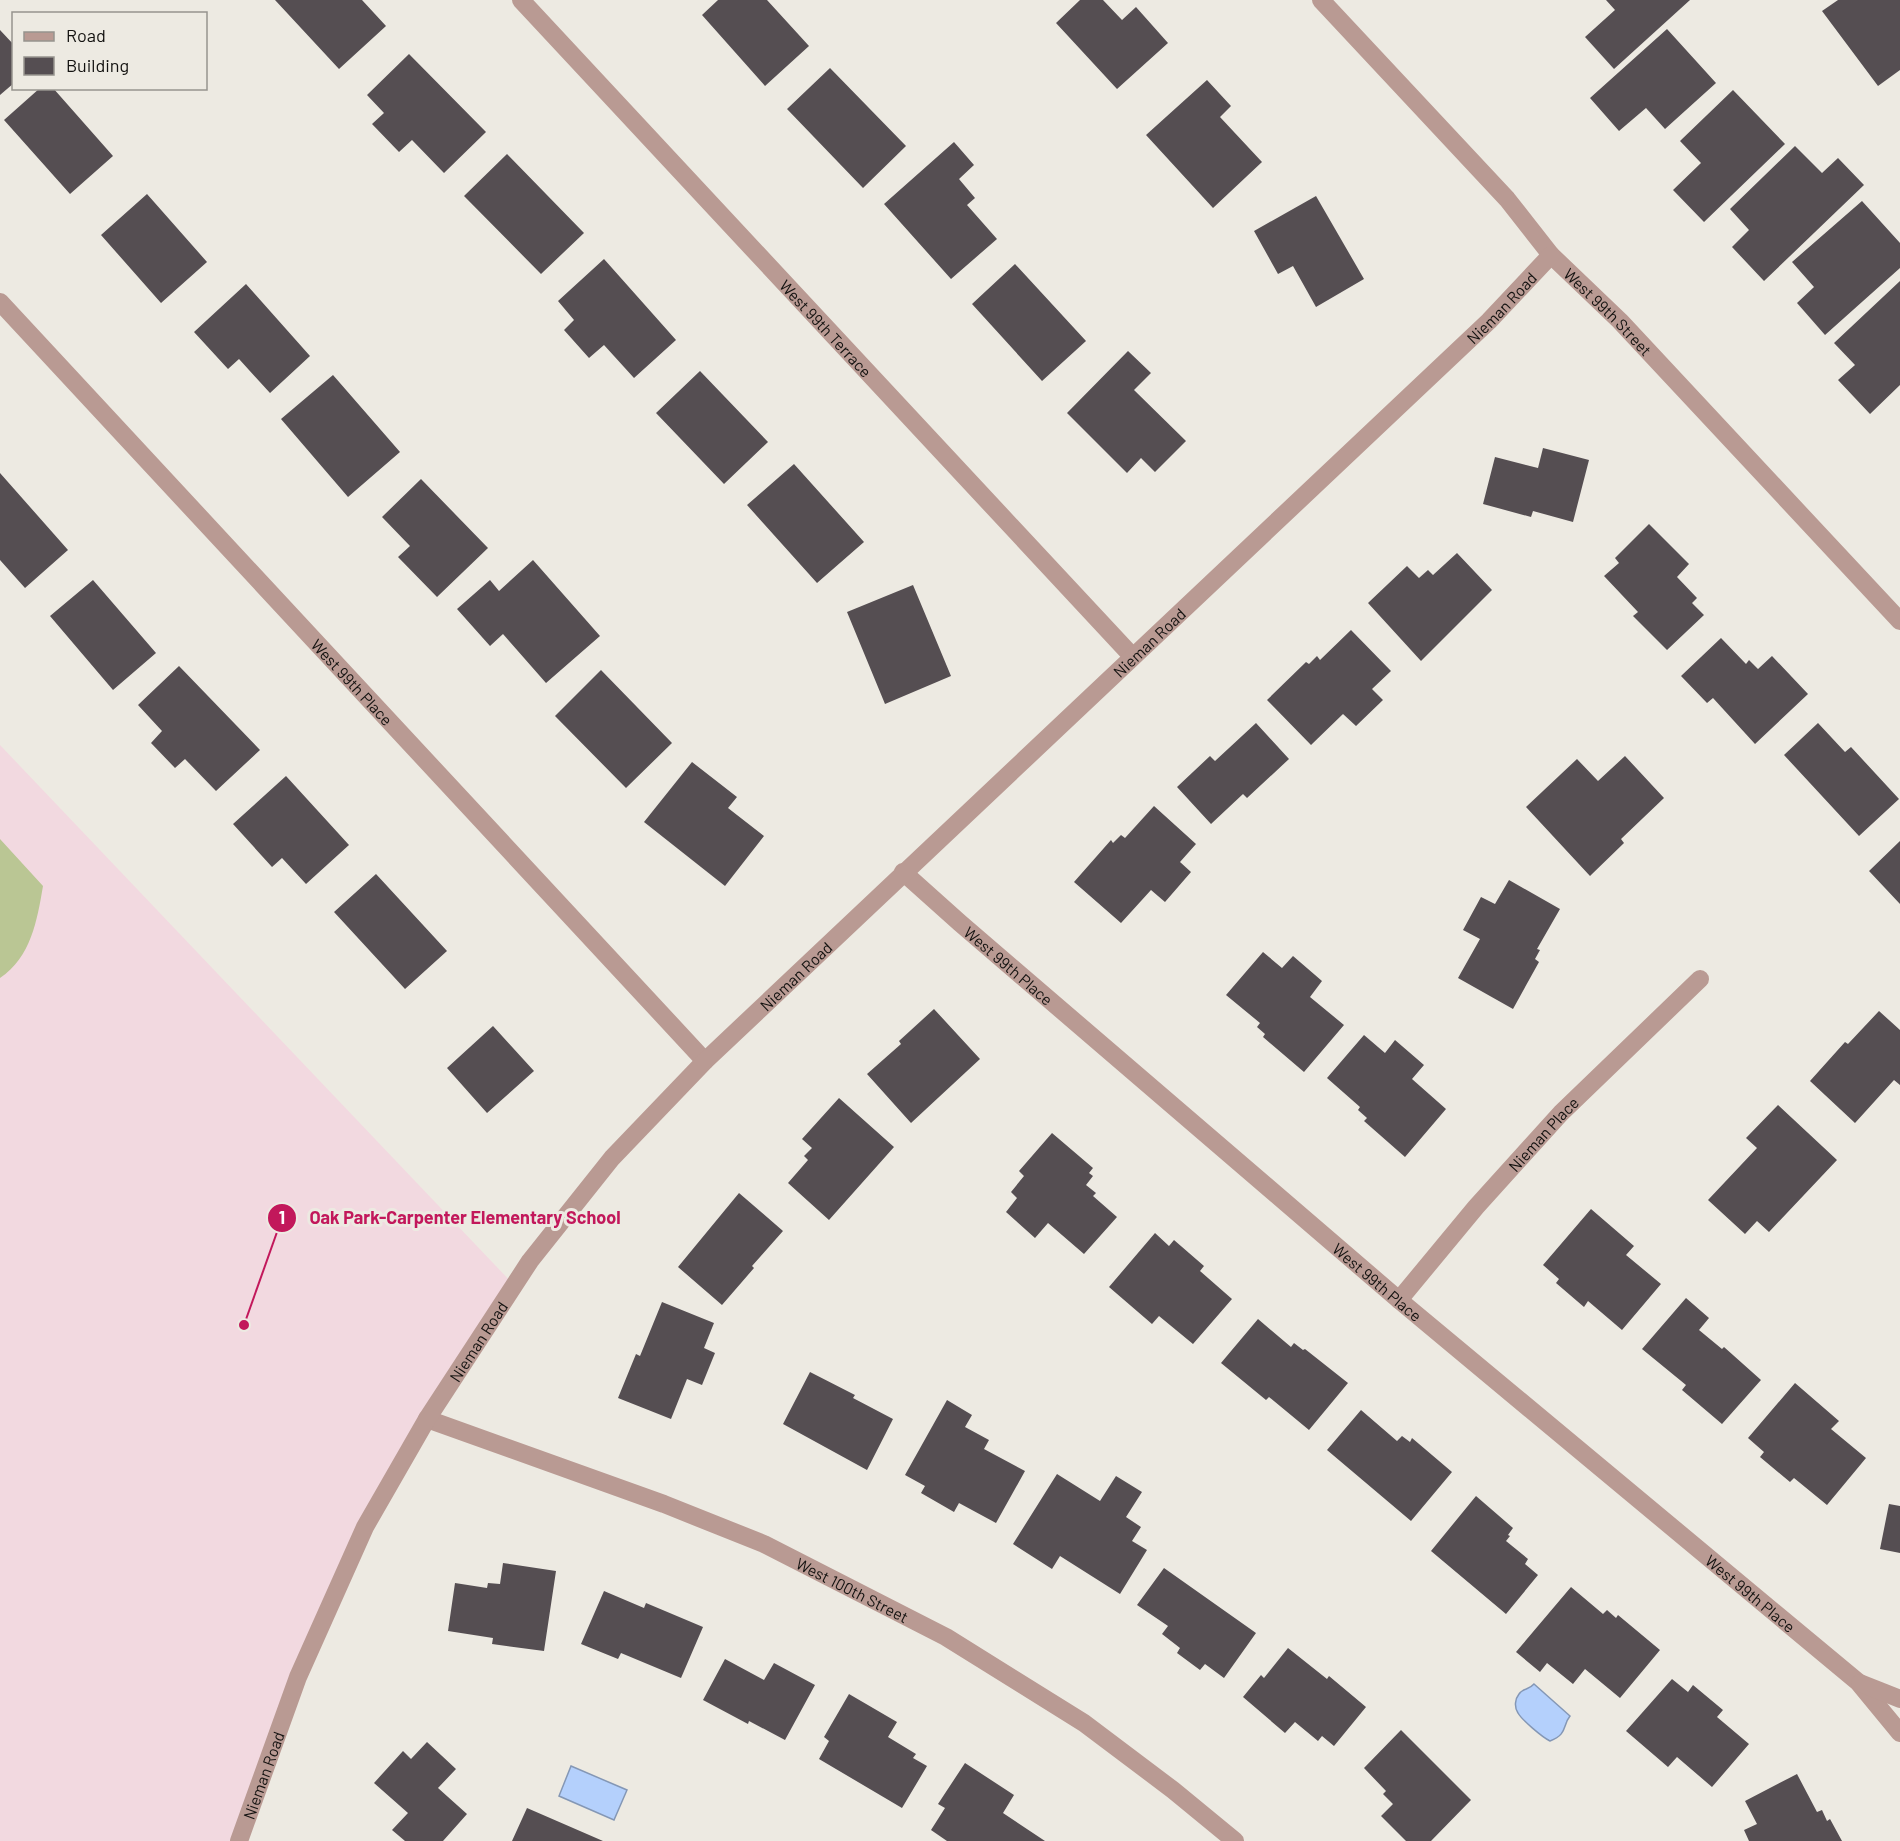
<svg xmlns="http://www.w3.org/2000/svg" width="1900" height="1841" font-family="Barlow,sans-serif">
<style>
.education{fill:#f2d9e0}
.green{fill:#bac694}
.water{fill:#b4d0fc;stroke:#8497b5;stroke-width:1.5}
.building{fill:#554e52}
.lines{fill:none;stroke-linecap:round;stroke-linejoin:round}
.minor{stroke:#b99a93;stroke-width:18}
.tertiary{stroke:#b99a93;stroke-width:18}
.labels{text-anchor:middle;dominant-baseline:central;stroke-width:6;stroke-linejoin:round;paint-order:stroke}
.street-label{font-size:16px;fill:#131210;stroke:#edeae2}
.leader{fill:none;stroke:#c2185b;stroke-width:2}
.callout-dot{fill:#c2185b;stroke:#edeae2;stroke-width:2}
.mark-label{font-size:18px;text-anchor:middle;font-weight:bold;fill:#fff}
.callout-label{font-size:18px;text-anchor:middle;font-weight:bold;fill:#c2185b;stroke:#edeae2;stroke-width:6;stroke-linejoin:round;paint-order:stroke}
</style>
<rect width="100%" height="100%" fill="#edeae2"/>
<!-- education -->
<path class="education" d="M0 745 514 1285 365 1527 239 1841H0Z"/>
<!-- green -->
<path class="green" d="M0 839 43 886C37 921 31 957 0 978Z"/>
<!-- water -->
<path class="water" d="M1534 1684 1570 1716C1562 1726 1568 1734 1550 1741 1542 1737 1522 1720 1518 1713 1514 1707 1515 1699 1519 1694 1523 1688 1529 1690 1534 1684Z
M571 1766 627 1790 614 1820 559 1796Z"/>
<!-- building -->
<path class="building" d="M275 0H362L386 26 339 69Z
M718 0H767L809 46 765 86 702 15Z
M1080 0H1103L1122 20 1136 7 1168 43 1117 89 1056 23Z
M1606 0H1690L1614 69 1585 37 1615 10Z
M1838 0H1900V70L1878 86 1822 11Z
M1667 29 1716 83 1665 129 1646 108 1619 131 1590 98Z
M0 30 14 45V83L0 95Z
M409 54 486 132 444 173 412 140 399 152 372 124 384 113 367 95Z
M830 68 906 146 863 188 787 109Z
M1207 80 1231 106 1220 117 1262 162 1213 208 1146 135Z
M40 88H53L113 156 70 194 4 120Z
M1733 90 1785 144 1704 222 1673 190 1701 163 1680 141Z
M954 142 974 165 959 179 975 198 967 205 997 239 951 279 884 204Z
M1795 146 1822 173 1838 158 1864 185 1764 281 1732 247 1749 230 1730 209Z
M507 154 584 233 541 274 464 196Z
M147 194 207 262 161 303 101 235Z
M1316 196 1364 279 1316 307 1293 266 1278 274 1254 231Z
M1862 201 1900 243V268L1825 335 1797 303 1814 287 1792 262Z
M604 259 676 340 634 378 604 345 589 358 564 330 574 320 558 301Z
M1015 264 1086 341 1042 381 972 304Z
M1900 281V385L1870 414 1838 380 1855 365 1834 343Z
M246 284 310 356 270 393 239 359 228 369 194 332Z
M1128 351 1151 373 1134 390 1186 441 1155 472 1141 458 1127 473 1067 413Z
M700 371 768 442 724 484 656 413Z
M333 375 400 452 348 497 281 419Z
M1543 448 1589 460 1573 522 1533 511 1531 517 1483 504 1495 457 1538 468Z
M794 464 864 542 817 583 747 505Z
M0 473 68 550 25 588 0 560Z
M421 479 488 548 437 597 398 557 410 546 382 517Z
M1649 524 1689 564 1677 577 1697 598 1692 603 1704 615 1667 650 1633 616 1638 612 1604 576 1619 563 1615 558Z
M1457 553 1492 590 1421 661 1368 603 1407 566 1419 578 1428 570 1433 575Z
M533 560 600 636 546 683 503 634 490 646 457 609 490 580 499 591Z
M93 580 156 653 113 690 50 616Z
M913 585 951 676 885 704 847 612Z
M1351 630 1391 671 1372 689 1383 700 1356 726 1343 714 1311 745 1267 700 1306 662 1309 664 1317 656 1320 660Z
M1721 638 1746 664 1749 660 1758 669 1772 656 1808 694 1755 744 1713 698 1707 703 1681 676Z
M179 666 260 750 216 791 185 759 175 768 151 743 162 731 138 705Z
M601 670 672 743 626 788 555 716Z
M1256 723 1289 759 1247 798 1243 794 1211 824 1177 787 1210 756 1215 761Z
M1818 723 1845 752 1851 747 1899 799 1859 836 1784 755Z
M1625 756 1664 798 1621 839 1624 843 1590 876 1526 807 1577 759 1598 781Z
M692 762 737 797 728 808 764 836 725 886 644 822Z
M286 776 349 845 306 884 282 858 272 867 233 824Z
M1154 806 1196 844 1180 862 1191 872 1165 902 1151 890 1121 923 1074 882 1111 840 1113 843 1121 835 1125 838Z
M1900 841V904L1869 871Z
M376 874 447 951 405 989 334 912Z
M1509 880 1560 909 1537 949 1540 950 1535 959 1539 962 1513 1009 1458 978 1480 939 1463 930 1481 897 1495 904Z
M1263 952 1282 968 1293 956 1322 981 1310 997 1344 1025 1304 1072 1263 1037 1265 1034 1257 1027 1260 1023 1226 995Z
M934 1009 980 1059 911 1123 867 1074 901 1044 899 1041Z
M1879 1011 1900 1030V1085L1894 1080 1855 1123 1810 1081 1845 1042 1848 1044Z
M493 1026 534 1071 487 1113 447 1068Z
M1364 1035 1385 1053 1395 1040 1424 1065 1412 1079 1446 1109 1405 1157 1364 1121 1367 1118 1358 1110 1360 1107 1327 1078Z
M839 1098 894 1147 829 1220 788 1183 808 1160 804 1156 812 1148 802 1139Z
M1778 1105 1837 1160 1769 1232 1757 1221 1745 1234 1708 1200 1757 1148 1746 1138Z
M1052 1133 1093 1168 1089 1173 1093 1176 1086 1185 1096 1193 1093 1196 1117 1217 1084 1254 1048 1223 1035 1238 1006 1212 1017 1198 1011 1192 1024 1176 1019 1171Z
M739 1193 783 1231 752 1266 754 1268 722 1305 678 1267Z
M1591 1209 1634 1246 1626 1255 1661 1284 1622 1330 1588 1301 1584 1307 1556 1283 1559 1279 1543 1265Z
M1155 1233 1169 1246 1174 1240 1204 1266 1200 1271 1232 1299 1193 1344 1159 1316 1152 1324 1109 1287Z
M1686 1298 1709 1318 1699 1330 1722 1349 1724 1347 1761 1380 1722 1424 1682 1390 1686 1385 1642 1349Z
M662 1302 714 1323 704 1348 715 1353 702 1385 687 1379 671 1419 618 1398 636 1354 640 1356Z
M1258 1319 1291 1347 1294 1343 1303 1350 1305 1349 1348 1383 1309 1430 1269 1397 1266 1400 1221 1363Z
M810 1372 855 1395 853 1398 893 1419 867 1470 783 1424Z
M1795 1383 1839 1421 1831 1429 1866 1458 1827 1505 1794 1478 1790 1482 1760 1457 1764 1452 1748 1438Z
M947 1400 972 1415 965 1427 989 1440 984 1449 1025 1471 996 1523 959 1503 954 1512 921 1493 925 1486 905 1475Z
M1361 1410 1397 1441 1402 1436 1410 1442 1412 1438 1452 1472 1411 1521 1327 1450Z
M1057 1474 1100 1501 1116 1476 1142 1492 1126 1517 1141 1527 1132 1541 1147 1550 1120 1594 1060 1556 1052 1569 1013 1544Z
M1476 1496 1513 1528 1508 1535 1510 1536 1506 1541 1528 1559 1525 1564 1538 1575 1506 1614 1431 1551Z
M1889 1504 1900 1506V1553L1880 1549Z
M503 1563 556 1571 544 1651 492 1644 493 1638 448 1631 455 1583 487 1588 488 1583 500 1584Z
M1164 1568 1256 1633 1224 1678 1205 1664 1200 1670 1177 1653 1180 1648 1162 1634 1168 1626 1137 1605Z
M1571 1587 1603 1614 1607 1610 1616 1618 1618 1615 1660 1650 1620 1698 1585 1669 1573 1684 1547 1663 1540 1672 1516 1652Z
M604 1591 644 1608 646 1603 703 1627 681 1678 621 1653 618 1659 581 1644Z
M1288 1648 1327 1679 1329 1676 1366 1707 1334 1746 1322 1736 1318 1741 1295 1722 1285 1733 1243 1697 1261 1675 1264 1678Z
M725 1659 764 1680 774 1663 815 1685 785 1740 749 1721 748 1724 703 1700Z
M1672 1679 1688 1692 1693 1685 1723 1710 1717 1717 1749 1744 1712 1787 1677 1757 1668 1767 1626 1731Z
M849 1694 897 1722 888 1737 916 1754 913 1758 927 1766 902 1808 819 1759 829 1741 824 1737Z
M1401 1730 1471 1800 1431 1841H1406L1381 1816 1393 1804 1383 1794 1386 1791 1364 1768Z
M427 1742 456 1769 438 1788 467 1814 443 1841H405L392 1830 408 1813 374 1783 403 1751 411 1759Z
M965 1763 1014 1795 1003 1813 1045 1841H947L931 1830 945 1808 938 1804Z
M1797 1774 1817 1812 1822 1810 1827 1821 1830 1819 1842 1841H1749L1744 1830 1757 1824 1745 1801Z
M527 1808 603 1841H512Z"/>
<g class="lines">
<!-- minor -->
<g class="minor">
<path id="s1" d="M521 0 1132 656"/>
<path id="s2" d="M0 302 705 1061"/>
<path id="s3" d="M903 872 960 923 1399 1300 1858 1682 1900 1733"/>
<path id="s4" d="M1399 1300 1476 1207 1561 1113 1700 979"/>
<path id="s5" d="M427 1419 664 1504 764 1544 946 1637 1084 1723 1173 1790 1235 1841"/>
<path d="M1860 1683 1900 1699"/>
</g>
<!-- tertiary -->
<g class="tertiary">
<path id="s6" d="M1321 0 1507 199 1551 255 1620 321 1900 621"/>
<path id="s7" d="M239 1841 298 1677 365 1527 427 1419 530 1261 612 1158 705 1061 1489 321 1551 255"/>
</g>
</g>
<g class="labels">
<!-- street labels -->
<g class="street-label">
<text stroke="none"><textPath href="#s7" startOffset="2014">Nieman Road</textPath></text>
<text stroke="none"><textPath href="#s6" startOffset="424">West 99th Street</textPath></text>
<text stroke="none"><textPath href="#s1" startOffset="448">West 99th Terrace</textPath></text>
<text stroke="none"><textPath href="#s7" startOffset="1528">Nieman Road</textPath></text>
<text stroke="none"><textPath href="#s2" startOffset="518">West 99th Place</textPath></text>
<text stroke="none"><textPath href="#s3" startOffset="141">West 99th Place</textPath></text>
<text stroke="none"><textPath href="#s7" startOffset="1042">Nieman Road</textPath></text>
<text stroke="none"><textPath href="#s4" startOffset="220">Nieman Place</textPath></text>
<text stroke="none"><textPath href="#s3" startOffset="627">West 99th Place</textPath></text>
<text stroke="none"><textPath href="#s7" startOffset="556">Nieman Road</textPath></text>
<text stroke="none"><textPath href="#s5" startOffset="459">West 100th Street</textPath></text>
<text stroke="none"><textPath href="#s3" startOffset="1113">West 99th Place</textPath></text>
<text stroke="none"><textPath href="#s7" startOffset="70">Nieman Road</textPath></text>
</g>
</g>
<!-- callouts -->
<path class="leader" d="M244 1325L282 1218"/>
<g class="callout-dot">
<circle cx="244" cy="1325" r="6"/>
<circle cx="282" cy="1218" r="15"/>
</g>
<g class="mark-label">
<text x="282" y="1224">1</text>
</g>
<g class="callout-label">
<text x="465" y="1224">Oak Park-Carpenter Elementary School</text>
</g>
<!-- legend -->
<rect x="12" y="12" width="195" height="78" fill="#edeae2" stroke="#96948e" stroke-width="1.5"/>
<rect x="24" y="32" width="30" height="9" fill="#b99a93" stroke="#96948e" stroke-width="1.5"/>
<text x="66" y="42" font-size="18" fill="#131210">Road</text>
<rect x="24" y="57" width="30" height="18" fill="#554e52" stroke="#96948e" stroke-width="1.5"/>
<text x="66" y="72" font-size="18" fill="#131210">Building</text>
</svg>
